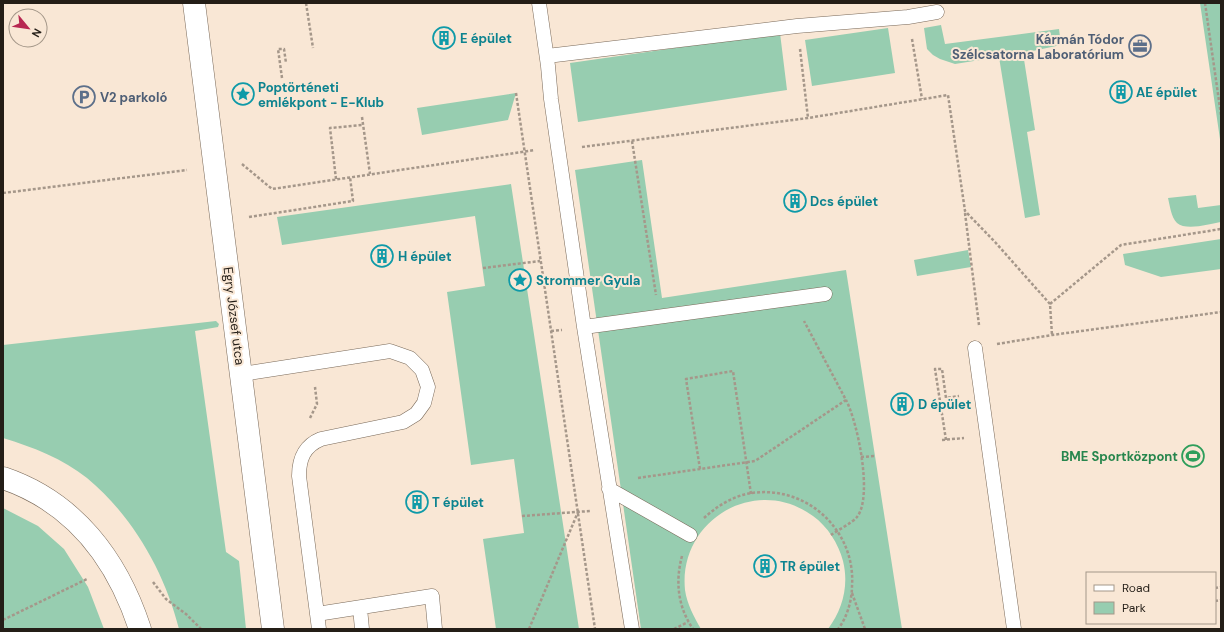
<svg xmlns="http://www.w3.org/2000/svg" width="1224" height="632" font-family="'DM Sans',sans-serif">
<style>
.green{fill:#97cdb0}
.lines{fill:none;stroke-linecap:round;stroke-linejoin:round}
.service-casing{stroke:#796959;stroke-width:15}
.minor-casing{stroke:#796959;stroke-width:23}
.secondary-casing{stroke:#796959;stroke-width:23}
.path{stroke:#a5978a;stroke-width:2.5;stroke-dasharray:3 2;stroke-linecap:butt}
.service{stroke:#fff;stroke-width:14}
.minor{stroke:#fff;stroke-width:22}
.secondary{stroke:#fff;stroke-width:22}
.labels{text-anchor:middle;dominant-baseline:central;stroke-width:4;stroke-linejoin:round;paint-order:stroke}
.culture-label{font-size:13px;font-weight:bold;fill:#0d838f;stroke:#f9e7d5;text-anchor:start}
.service-label{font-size:13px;font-weight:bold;fill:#4e5e75;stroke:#f9e7d5;text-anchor:end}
.street-label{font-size:13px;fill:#241e17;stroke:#f9e7d5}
.leisure-label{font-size:13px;font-weight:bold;fill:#27864d;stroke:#f9e7d5;text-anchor:end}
</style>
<rect width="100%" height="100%" fill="#f9e7d5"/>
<!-- green -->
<path class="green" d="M1200 3H1221V146Z
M941 25 945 44 1059 29 1061 45 1023 53 1035 130 1027 132 1040 215 1025 218 999 57 955 64 940 59 933 55 927 49 924 28Z
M888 28 895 73 812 86 805 40Z
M780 33 787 90 578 122 570 63Z
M516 93 508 120 422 135 417 108Z
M642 160 662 298 846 270 902 629H828C843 609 849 585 843 561 838 543 828 527 813 516 756 474 678 520 685 590 687 604 694 617 701 629H641L575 170Z
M511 184 579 629H496L483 539 524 533 514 459 471 465 447 292 485 286 475 216 282 245 277 217Z
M1196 195 1198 208 1221 205V222C1210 224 1186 231 1177 223 1171 217 1170 206 1168 198Z
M1221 239V269L1161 277 1125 265 1123 254Z
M968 250 971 267 917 276 914 260Z
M216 321 219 324 218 327 195 331 226 552 239 561 246 629H179C165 573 133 516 87 478 63 459 33 447 3 438V345Z
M3 508 38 526 64 549 88 587 104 629H3Z"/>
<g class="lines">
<!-- service casing -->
<g class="service-casing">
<path id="service" d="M539 3 548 66 551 99 584 327 632 629
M547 56 797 26 908 17 937 12
M584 327 825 294
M975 348 1014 629
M242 374 390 351 410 358 422 370 428 387 424 403 416 414 403 422 321 439C304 446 299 459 299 476L319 629
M609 489 690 535
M360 608 362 629
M317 614 432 596 435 629"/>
</g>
<!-- minor casing -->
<g class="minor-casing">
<path id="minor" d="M194 3 273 629"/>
</g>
<!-- secondary casing -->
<g class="secondary-casing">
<path id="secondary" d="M3 478C74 502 117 559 140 629"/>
</g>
<!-- path -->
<path class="path" d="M306 3 313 48
M1205 3 1221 115
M912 39 922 99
M800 49 808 118
M282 78 278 49H284L286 63
M516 93 595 629
M362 117 370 174
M632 141 656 295
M582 147 808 118 948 95 965 211 995 242 1050 304 1052 335
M242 164 272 189 535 150
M336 179 330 128 362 125
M3 193 187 170
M965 213 979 325
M249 217 353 201 350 177
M483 268 540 261
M1050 304 1121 245 1221 229
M551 331 562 330
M997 344 1052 335 1221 312
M310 418 317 404 315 387
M942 440 964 438
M946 440 935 369H942L946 398 959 396
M861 457 875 456
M700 469 686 379 733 371 751 494
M638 478 755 461 846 400 804 321
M522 516 590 511
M704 518C716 507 730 498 746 494 804 482 856 529 852 586 852 600 847 618 838 629
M831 535C838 530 852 523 857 517 873 497 858 423 846 400
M682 556C675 582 678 607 693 629
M153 582 166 599 186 614 201 629
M1215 588 1221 587
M852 593 865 629
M1215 601 1221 600
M3 620 87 579
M529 629 578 512
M674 629 688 622"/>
<!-- service -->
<use href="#service" class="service"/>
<!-- minor -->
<use href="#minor" class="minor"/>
<!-- secondary -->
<use href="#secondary" class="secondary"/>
</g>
<!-- icons -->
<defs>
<g id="building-ring" transform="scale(1.15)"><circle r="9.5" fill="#f9e7d5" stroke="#0f9aa8" stroke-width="1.5"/><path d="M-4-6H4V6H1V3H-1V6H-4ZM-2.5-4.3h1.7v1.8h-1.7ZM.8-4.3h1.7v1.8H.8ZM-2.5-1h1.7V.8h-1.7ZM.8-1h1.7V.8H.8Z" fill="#0f9aa8"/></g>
<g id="office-ring" transform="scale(1.15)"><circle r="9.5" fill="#f9e7d5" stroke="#5c6f8a" stroke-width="1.5"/><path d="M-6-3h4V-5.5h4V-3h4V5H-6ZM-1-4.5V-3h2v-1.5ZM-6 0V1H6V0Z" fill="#5c6f8a"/></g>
<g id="sight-ring" transform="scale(1.15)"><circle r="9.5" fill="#f9e7d5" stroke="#0f9aa8" stroke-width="1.5"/><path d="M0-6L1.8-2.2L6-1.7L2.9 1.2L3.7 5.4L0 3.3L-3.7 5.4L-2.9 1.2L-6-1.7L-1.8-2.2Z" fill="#0f9aa8"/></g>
<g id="parking-ring" transform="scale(1.15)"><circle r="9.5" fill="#f9e7d5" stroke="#5c6f8a" stroke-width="1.5"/><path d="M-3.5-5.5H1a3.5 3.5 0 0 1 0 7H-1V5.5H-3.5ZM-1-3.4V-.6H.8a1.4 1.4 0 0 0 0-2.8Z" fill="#5c6f8a"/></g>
<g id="stadium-ring" transform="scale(1.15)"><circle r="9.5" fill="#f9e7d5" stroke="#2e9e5b" stroke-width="1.5"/><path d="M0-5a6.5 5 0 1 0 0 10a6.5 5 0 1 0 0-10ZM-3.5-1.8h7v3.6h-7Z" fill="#2e9e5b"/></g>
</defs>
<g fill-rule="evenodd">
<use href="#building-ring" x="444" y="38"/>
<use href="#office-ring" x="1140" y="46"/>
<use href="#building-ring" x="1121" y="92"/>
<use href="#sight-ring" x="243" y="94"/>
<use href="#parking-ring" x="84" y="97"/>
<use href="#building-ring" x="795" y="201"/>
<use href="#building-ring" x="382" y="256"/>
<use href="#sight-ring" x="520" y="280"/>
<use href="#building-ring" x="902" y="404"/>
<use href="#stadium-ring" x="1193" y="456"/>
<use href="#building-ring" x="417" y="502"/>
<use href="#building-ring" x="765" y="566"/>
</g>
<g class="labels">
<!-- culture labels -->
<g class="culture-label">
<text x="460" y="38">E épület</text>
<text x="258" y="87">Poptörténeti<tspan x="258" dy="15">emlékpont - E-Klub</tspan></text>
<text x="1136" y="92">AE épület</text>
<text x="810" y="201">Dcs épület</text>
<text x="398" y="256">H épület</text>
<text x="536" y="280">Strommer Gyula</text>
<text x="918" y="404">D épület</text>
<text x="432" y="502">T épület</text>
<text x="780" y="566">TR épület</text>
</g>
<!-- service labels -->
<g class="service-label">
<text x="1124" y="39">Kármán Tódor<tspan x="1124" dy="15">Szélcsatorna Laboratórium</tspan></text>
<text x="100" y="97" text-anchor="start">V2 parkoló</text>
</g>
<!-- street labels -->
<g class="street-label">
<text transform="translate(234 316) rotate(83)">Egry József utca</text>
</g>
<!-- leisure labels -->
<g class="leisure-label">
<text x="1178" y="456">BME Sportközpont</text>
</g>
</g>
<!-- border -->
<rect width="1224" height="632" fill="none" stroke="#241e17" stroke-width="8"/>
<!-- legend -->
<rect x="1086" y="572" width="130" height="52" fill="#f9e7d5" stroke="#a49789"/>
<rect x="1094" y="585" width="20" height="6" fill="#ffffff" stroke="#a49789"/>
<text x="1122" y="592" font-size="12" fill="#241e17">Road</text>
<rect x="1094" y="602" width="20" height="12" fill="#97cdb0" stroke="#a49789"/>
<text x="1122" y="612" font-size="12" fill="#241e17">Park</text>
<!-- north arrow -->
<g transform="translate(28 28) rotate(119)"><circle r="19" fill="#f9e7d5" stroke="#a49789"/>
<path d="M0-3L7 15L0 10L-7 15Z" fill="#b72751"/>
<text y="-6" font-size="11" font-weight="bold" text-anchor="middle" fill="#241e17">N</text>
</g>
</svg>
